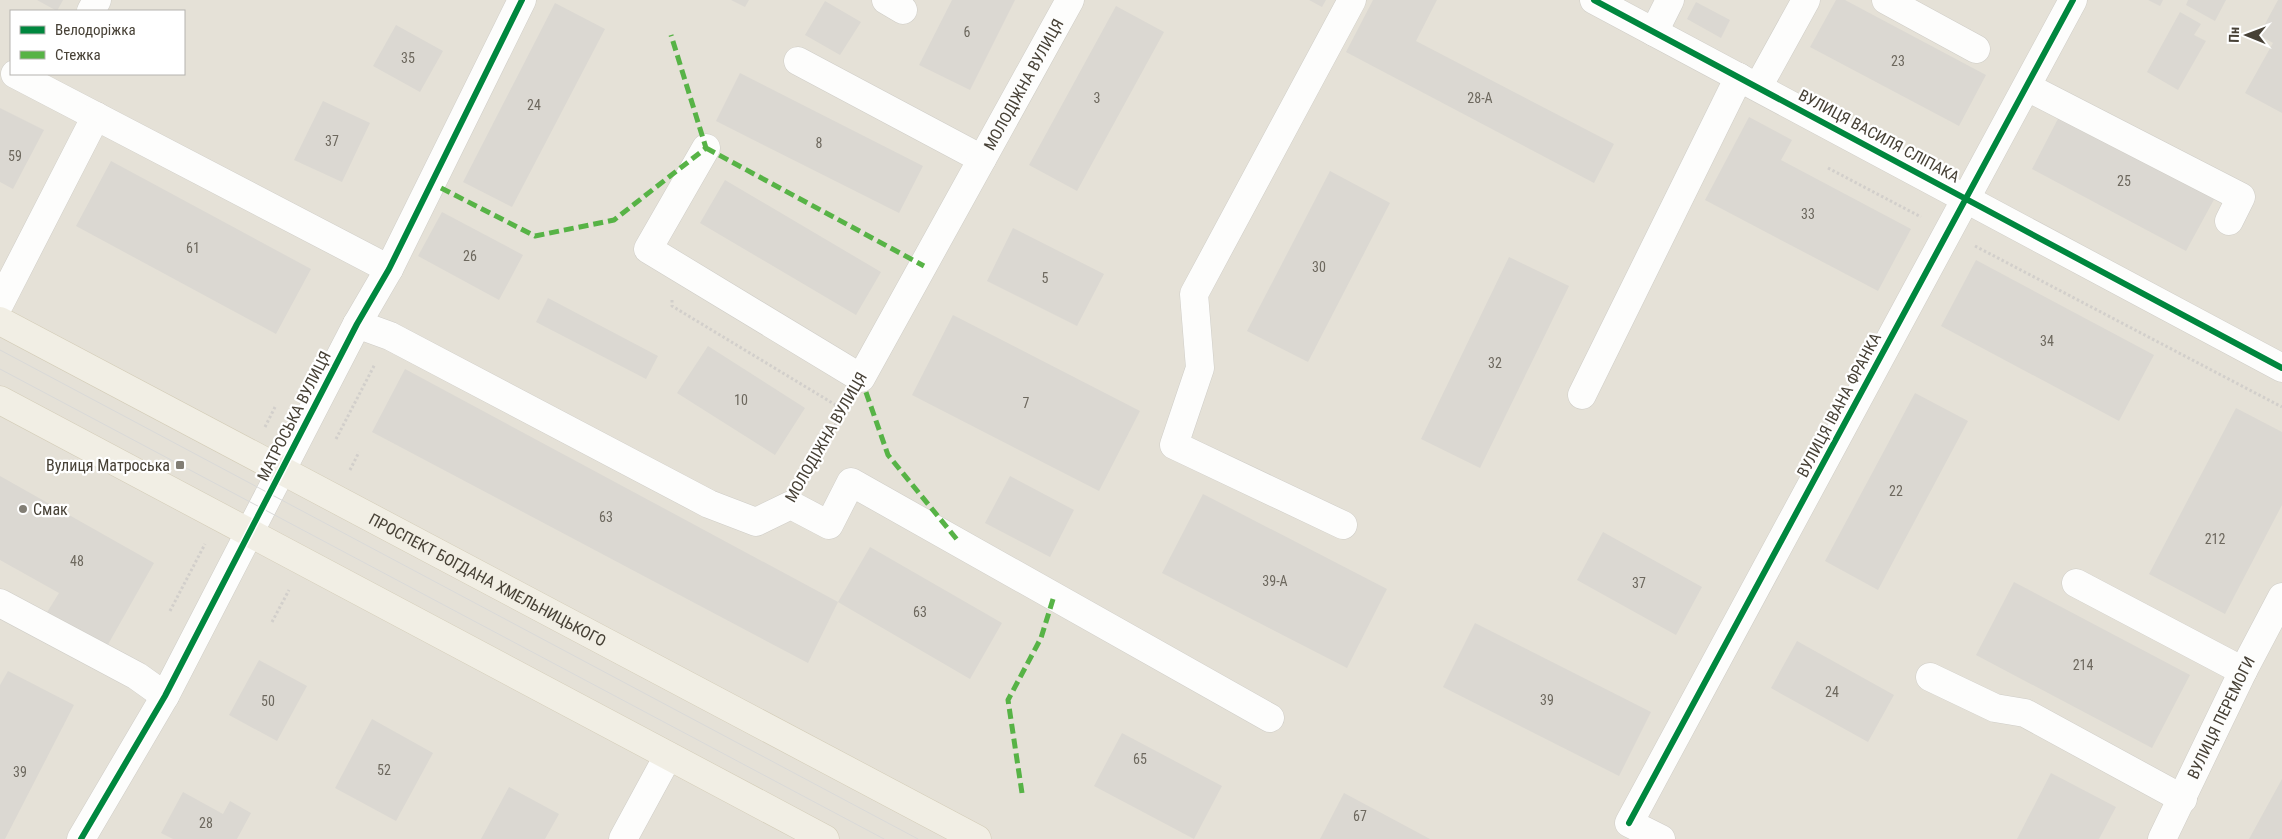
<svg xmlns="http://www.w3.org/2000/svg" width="2282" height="839" font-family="'Roboto Condensed',sans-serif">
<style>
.residential{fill:#e5e1d7;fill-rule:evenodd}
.building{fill:#dbd8d2}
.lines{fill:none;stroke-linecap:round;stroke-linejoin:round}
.minor-casing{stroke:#cfcdc7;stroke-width:29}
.major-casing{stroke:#d3ccb7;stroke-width:29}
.path{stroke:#d2cfcb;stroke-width:3;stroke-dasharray:2.5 2.5;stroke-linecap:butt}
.minor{stroke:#fdfdfc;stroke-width:28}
.major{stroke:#f1eee4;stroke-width:28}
.tram{stroke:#d9d9d8;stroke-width:1}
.quiet{stroke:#57b346;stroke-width:5;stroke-dasharray:10 5;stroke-linecap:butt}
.cycleway-casing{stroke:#fff;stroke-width:9}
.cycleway{stroke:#00873e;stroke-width:6}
.poi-dot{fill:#827e75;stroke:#fff;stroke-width:2}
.labels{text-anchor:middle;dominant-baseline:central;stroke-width:4.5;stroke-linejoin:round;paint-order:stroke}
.number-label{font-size:14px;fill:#6d685e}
.street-label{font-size:16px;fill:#474136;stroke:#fff}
.poi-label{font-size:16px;fill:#474136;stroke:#fff;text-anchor:end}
</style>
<rect width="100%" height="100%" fill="#f1efea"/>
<!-- residential -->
<path class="residential" d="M0 0H2282V839H0ZM11 11H184V74H11Z"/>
<!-- building -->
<path class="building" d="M37 0H63L57 11Z
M731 0H749L745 7Z
M952 0H1015L970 90 919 65Z
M1309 0H1326L1322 7Z
M1373 0H1437L1416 41 1614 144 1594 183 1346 52Z
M1836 0H1845L1986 75 1959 126 1810 47Z
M2148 0H2163L2160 6Z
M2188 0H2226L2215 21 2186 5Z
M2278 0H2282V113L2245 93 2273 43 2259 35Z
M825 1 861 22 840 55 805 35Z
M1696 2 1730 20 1721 38 1687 19Z
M555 3 605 29 512 207 463 182Z
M1116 6 1164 32 1077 191 1029 165Z
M2180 12 2201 24 2194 35 2206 41 2178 90 2147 72Z
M396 25 443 51 420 92 373 66Z
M740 73 923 166 899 213 716 121Z
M323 101 370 123 342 182 294 160Z
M0 108 44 130 13 189 0 182Z
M2062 111 2217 194 2186 251 2032 169Z
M1749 117 1792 140 1781 160 1911 229 1878 291 1705 200Z
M111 161 311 269 276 334 76 226Z
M1330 171 1390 203 1308 362 1247 331Z
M725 180 881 272 856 315 700 223Z
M442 212 523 255 499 300 418 256Z
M1013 228 1104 274 1077 326 987 281Z
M1509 257 1569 286 1480 468 1421 439Z
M1976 260 2154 355 2119 421 1941 326Z
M548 298 658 356 646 379 536 322Z
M953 315 1140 411 1099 491 912 395Z
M708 346 805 408 775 455 677 393Z
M405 369 838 602 808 663 372 432Z
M1915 393 1968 421 1878 590 1825 561Z
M2236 408 2282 432V505L2225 614 2149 574Z
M0 476 154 563 106 648 46 614 59 593 0 560Z
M1010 476 1074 510 1050 557 985 523Z
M1203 494 1387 589 1347 668 1162 573Z
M1603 532 1702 587 1676 635 1577 580Z
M870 547 1002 623 970 679 838 602Z
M2014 582 2190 675 2152 748 1976 655Z
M1475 623 1651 712 1619 776 1443 687Z
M1797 641 1894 695 1868 742 1771 688Z
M259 660 307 686 277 741 229 715Z
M8 671 74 705 5 839H0V685Z
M372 719 433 753 396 821 335 788Z
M1122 733 1222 786 1194 839 1094 786Z
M2051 773 2116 807 2099 839H2017Z
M2282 779V839H2249Z
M509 787 559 814 545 839H481Z
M183 792 223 814 230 801 251 813 237 839H173L161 833Z
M1344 793 1430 839H1320Z"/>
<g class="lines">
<!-- minor casing -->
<g class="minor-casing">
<g id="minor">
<path d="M886 0 903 10"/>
<path d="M1594 0 2282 368"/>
<path d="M1886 0 1976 49"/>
<path d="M91 11 97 0"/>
<path d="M1654 32 1670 0"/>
<path d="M798 61 982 159"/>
<path d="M15 74 389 269"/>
<path d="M1758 87 1806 0"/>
<path d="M2027 87 2241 197 2229 221"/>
<path id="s1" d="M706 148 648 249 861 378 1070 0"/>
<path d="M0 303 96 116"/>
<path d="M357 324 390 336 709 504 756 522 791 505 829 525 851 482 1270 718"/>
<path d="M1582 395 1739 77"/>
<path d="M1343 525 1174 445 1200 368 1194 294 1352 0"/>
<path d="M2076 583 2243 671"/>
<path d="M0 603 137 676 165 696"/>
<path d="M1930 677 1995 708 2025 713 2183 799"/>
<path d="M81 839 165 696 357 324 389 269 522 0"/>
<path d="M623 839 668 756"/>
<path d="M1661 839 1629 823 2073 0"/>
<path id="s2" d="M2162 839 2243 671 2282 597"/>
</g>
</g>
<!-- major casing -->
<g class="major-casing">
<g id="major">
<path id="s3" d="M0 321 977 839"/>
<path d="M0 400 825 839"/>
</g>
</g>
<!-- path -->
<path class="path" d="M1828 168 1921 217
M1975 246 2282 407
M672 300V306L844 410
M265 427 275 407
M336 439 375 364
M350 470 359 452
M806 478 844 409
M170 611 205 544
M272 622 289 590"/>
<!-- minor -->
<use href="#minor" class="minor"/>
<!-- major -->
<use href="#major" class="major"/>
<!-- tram -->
<path class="tram" d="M0 350 918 839
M0 369 884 839"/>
<!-- quiet -->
<path class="quiet" d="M706 148 924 266
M441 188 535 236 614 220 706 148 671 35
M861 378 888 455 959 542
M1022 793 1008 700 1041 638 1054 596"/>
<!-- cycleway casing -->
<g class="cycleway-casing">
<path id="cycleway" d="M1594 0 2282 368
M1629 823 2073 0
M81 839 165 696 357 324 389 269 522 0"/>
</g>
<!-- cycleway -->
<use href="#cycleway" class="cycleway"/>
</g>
<!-- markers -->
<g class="poi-dot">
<rect x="175" y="460" width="10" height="10" rx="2.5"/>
<circle cx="23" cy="509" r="5"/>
</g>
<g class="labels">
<!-- number labels -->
<g class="number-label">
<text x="967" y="32">6</text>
<text x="408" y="58">35</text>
<text x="1898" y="61">23</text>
<text x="1097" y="98">3</text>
<text x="1480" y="98">28-А</text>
<text x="534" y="105">24</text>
<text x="332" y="141">37</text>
<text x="819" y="143">8</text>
<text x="15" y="156">59</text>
<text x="2124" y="181">25</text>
<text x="1808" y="214">33</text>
<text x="193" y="248">61</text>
<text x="470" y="256">26</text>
<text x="1319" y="267">30</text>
<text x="1045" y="278">5</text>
<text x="2047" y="341">34</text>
<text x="1495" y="363">32</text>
<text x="741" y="400">10</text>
<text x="1026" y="403">7</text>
<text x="1896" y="491">22</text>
<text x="606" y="517">63</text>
<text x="2215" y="539">212</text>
<text x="77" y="561">48</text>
<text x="1275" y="581">39-А</text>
<text x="1639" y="583">37</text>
<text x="920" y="612">63</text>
<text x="2083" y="665">214</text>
<text x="1832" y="692">24</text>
<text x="1547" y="700">39</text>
<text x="268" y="701">50</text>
<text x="1140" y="759">65</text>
<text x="384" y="770">52</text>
<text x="20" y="772">39</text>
<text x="1360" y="816">67</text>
<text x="206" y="823">28</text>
</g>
<!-- street labels -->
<g class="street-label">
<text stroke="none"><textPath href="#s1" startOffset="701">МОЛОДІЖНА ВУЛИЦЯ</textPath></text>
<text transform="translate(1879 136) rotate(28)">ВУЛИЦЯ ВАСИЛЯ СЛІПАКА</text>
<text transform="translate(1839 405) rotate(-62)">ВУЛИЦЯ ІВАНА ФРАНКА</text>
<text transform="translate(294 416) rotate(-63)">МАТРОСЬКА ВУЛИЦЯ</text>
<text transform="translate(826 437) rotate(-60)">МОЛОДІЖНА ВУЛИЦЯ</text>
<text stroke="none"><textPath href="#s3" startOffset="552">ПРОСПЕКТ БОГДАНА ХМЕЛЬНИЦЬКОГО</textPath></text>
<text stroke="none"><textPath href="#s2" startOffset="135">ВУЛИЦЯ ПЕРЕМОГИ</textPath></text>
</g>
<!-- poi labels -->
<g class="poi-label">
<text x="170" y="465">Вулиця Матроська</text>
<text x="33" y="509" text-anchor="start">Смак</text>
</g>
</g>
<!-- legend -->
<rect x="10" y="10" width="175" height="65" fill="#ffffff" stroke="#b5b3af"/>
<rect x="20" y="26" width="25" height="8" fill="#00873e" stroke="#b5b3af"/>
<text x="55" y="35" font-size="15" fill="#474136">Велодоріжка</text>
<rect x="20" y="51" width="25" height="8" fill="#57b346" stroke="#b5b3af"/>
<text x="55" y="60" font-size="15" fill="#474136">Стежка</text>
<!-- north arrow -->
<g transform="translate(2247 35) rotate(271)" stroke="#ffffff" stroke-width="4" paint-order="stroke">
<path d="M0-4L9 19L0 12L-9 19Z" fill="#474136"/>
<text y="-8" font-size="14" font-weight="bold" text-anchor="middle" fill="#474136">Пн</text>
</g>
</svg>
